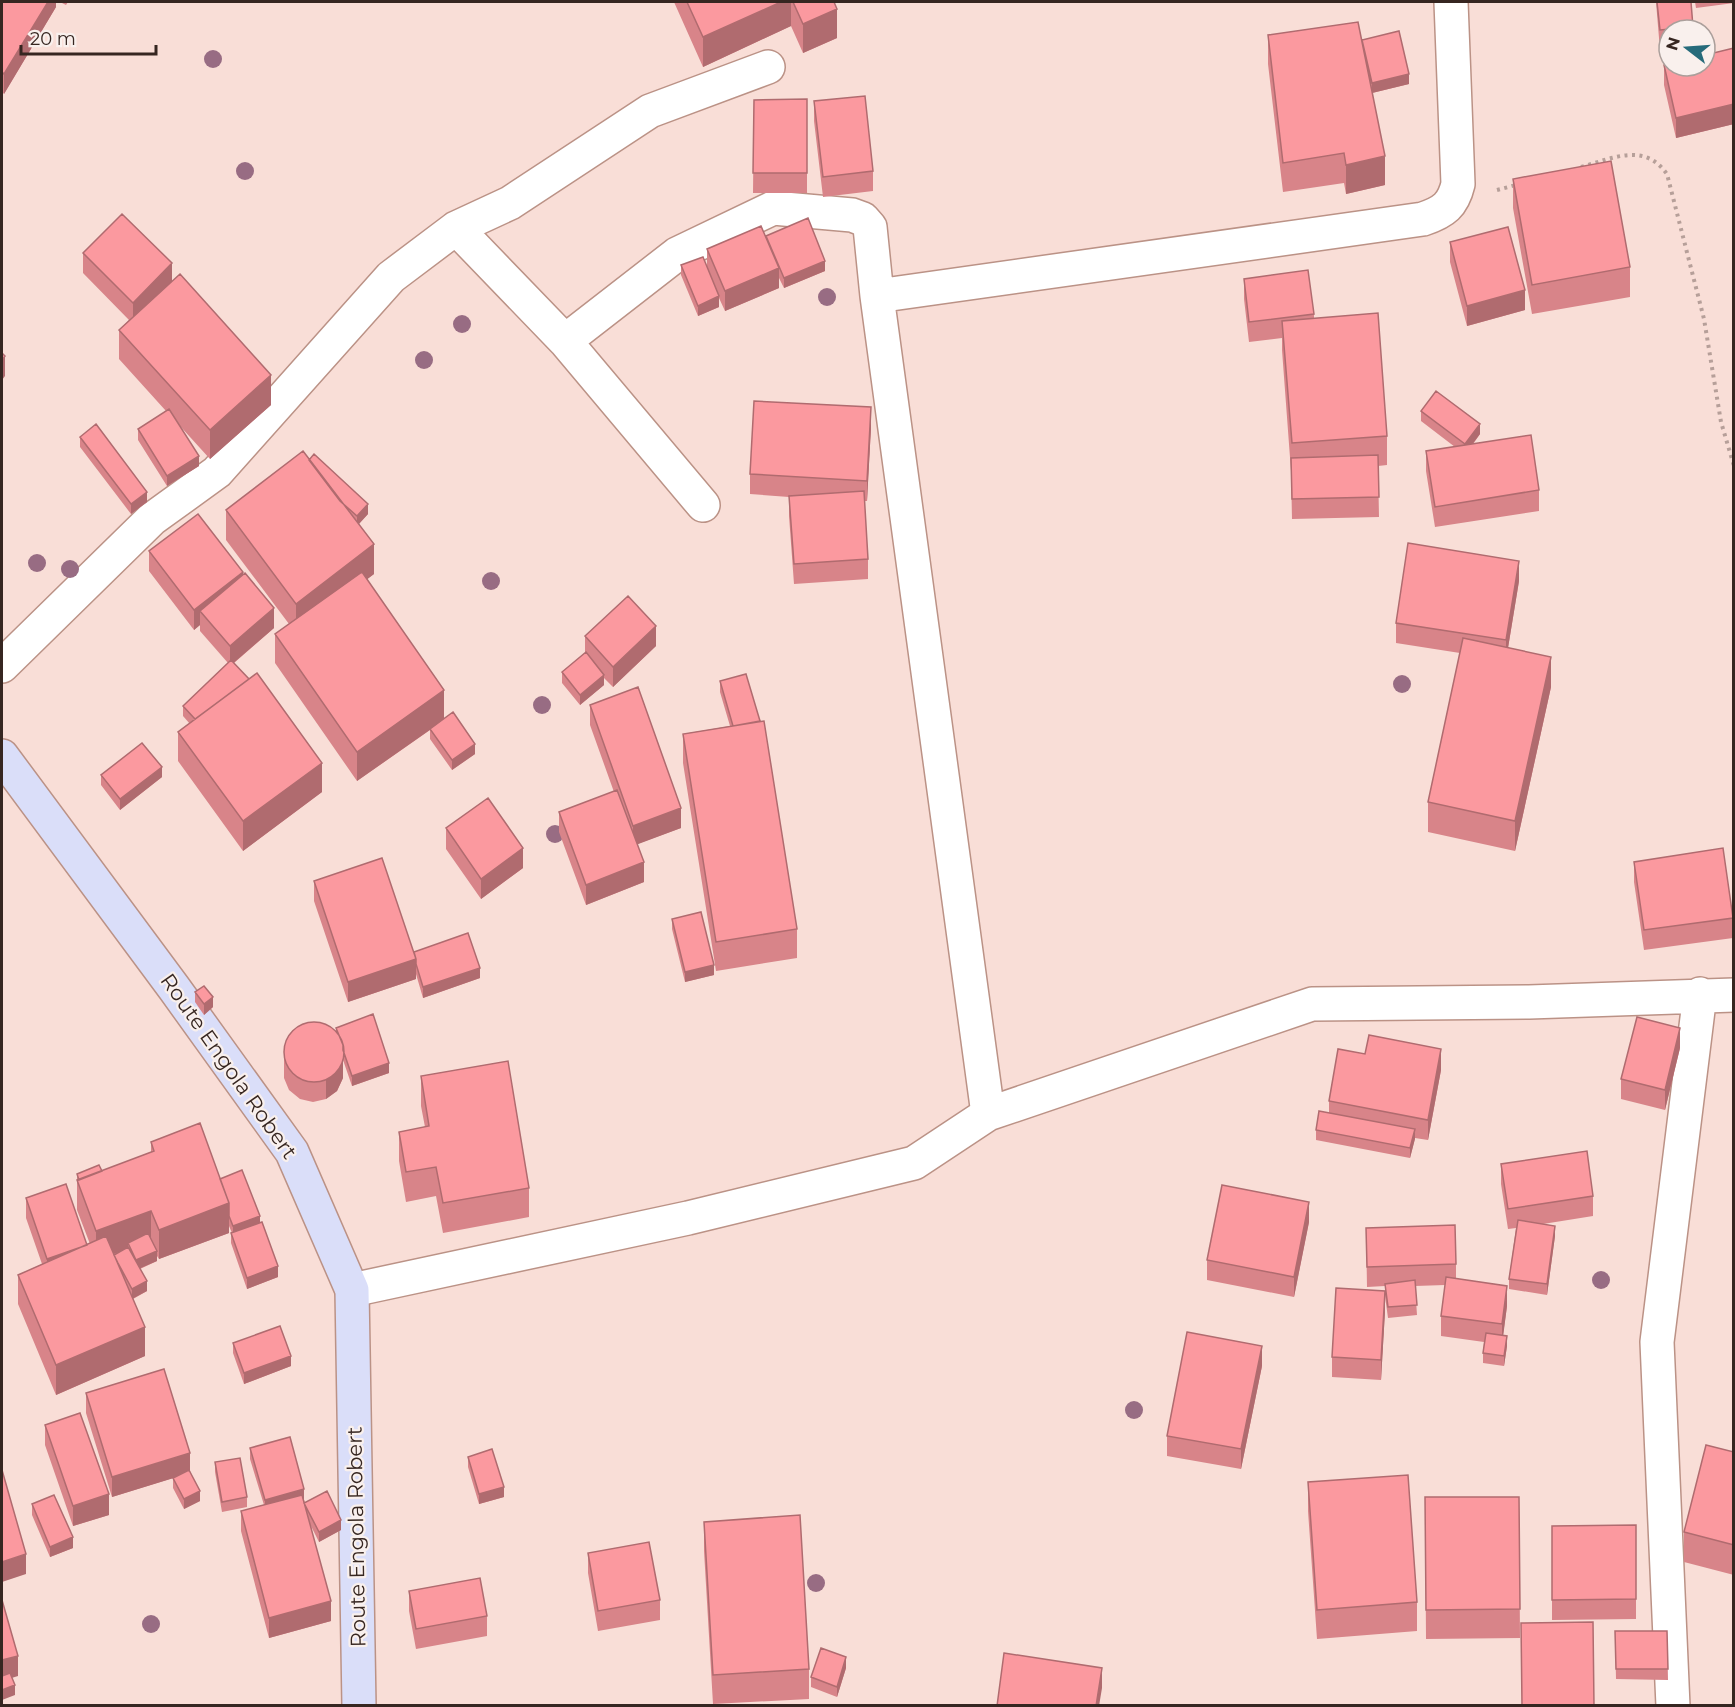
<svg xmlns="http://www.w3.org/2000/svg" width="1735" height="1707" font-family="Montserrat,sans-serif">
<style>
.lines{fill:none;stroke-linecap:round;stroke-linejoin:round}
.street-casing{stroke:#bb9286;stroke-width:36}
.secondary-casing{stroke:#bb9286;stroke-width:36}
.path{stroke:#b69f99;stroke-width:4;stroke-dasharray:3 4.5;stroke-linecap:butt}
.street{stroke:#fff;stroke-width:33}
.secondary{stroke:#dadef9;stroke-width:33}
.tree{fill:#986c83}
.wall{fill:#d88489}
.shaded-wall{fill:#b06b6f}
.building{fill:#fb999f;stroke:#b06b6f;stroke-width:1.5}
.labels{text-anchor:middle;dominant-baseline:central;stroke-width:4.5;stroke-linejoin:round;paint-order:stroke}
.street-label{font-size:21px;fill:#362621;stroke:#f9f0ed}
</style>
<rect width="100%" height="100%" fill="#f9ded7"/>
<g class="lines">
<!-- street casing -->
<g class="street-casing">
<path id="street" d="M456 228 565 341 703 505
M877 296 1423 219C1444 212 1453 205 1458 184L1451 2
M565 341 677 254 773 208 852 215 863 219 870 227 877 296 988 1114
M2 666 152 519 217 472 391 277 456 228 510 203 650 111 768 67
M352 1290 688 1218 914 1163 988 1114 1312 1004 1529 1002 1734 995
M1673 1706 1657 1342 1700 994"/>
</g>
<!-- secondary casing -->
<g class="secondary-casing">
<path id="secondary" d="M2 756 174 988 292 1152 352 1290 359 1706"/>
</g>
<!-- path -->
<path class="path" d="M1581 167C1614 158 1644 142 1667 174L1704 319 1721 422 1734 466
M1497 190 1516 185"/>
<!-- street -->
<use href="#street" class="street"/>
<!-- secondary -->
<use href="#secondary" class="secondary"/>
</g>
<!-- trees -->
<g class="tree">
<circle cx="213" cy="59" r="9"/>
<circle cx="245" cy="171" r="9"/>
<circle cx="827" cy="297" r="9"/>
<circle cx="462" cy="324" r="9"/>
<circle cx="424" cy="360" r="9"/>
<circle cx="37" cy="563" r="9"/>
<circle cx="70" cy="569" r="9"/>
<circle cx="491" cy="581" r="9"/>
<circle cx="1402" cy="684" r="9"/>
<circle cx="542" cy="705" r="9"/>
<circle cx="555" cy="834" r="9"/>
<circle cx="1601" cy="1280" r="9"/>
<circle cx="1134" cy="1410" r="9"/>
<circle cx="816" cy="1583" r="9"/>
<circle cx="151" cy="1624" r="9"/>
</g>
<!-- wall -->
<path class="wall" d="M2 2H56V7L4 94 2 92Z
M60 2H68L66 5Z
M674 2H834L837 38 803 53 791 26 703 67Z
M1656 2H1691L1693 30H1669V49L1660 50Z
M1695 2H1734V3L1696 8Z
M1268 35 1362 40 1409 84 1372 93 1385 185 1346 194 1344 183 1283 192 1268 64Z
M1734 48V124L1676 138 1664 85V65Z
M807 99V193H753L754 100Z
M814 101 873 171V191L823 197 814 121Z
M1513 179 1630 267V297L1532 314 1513 208Z
M766 237 825 271 784 288 779 278V288L725 311 719 298V307L698 316 681 275V265L707 268V249Z
M1450 242 1525 310 1467 326 1450 262Z
M83 253 172 281 271 405 210 459 180 426 199 466 167 486 138 440V429L166 411 119 359V330L129 320 83 273Z
M1244 279 1314 314V318L1387 436V465L1378 466 1379 517 1292 519 1291 471 1282 350V338L1249 342 1244 299Z
M1421 411 1480 434 1473 444 1539 490V511L1435 527 1426 471V451L1455 447 1421 421Z
M871 427 867 501H864L868 559V579L794 584 789 516V497L750 494V474Z
M80 437 147 502 131 514 80 447Z
M309 460 368 514 358 525 374 574 367 579 444 718 475 754 452 770 430 739V730L357 781 275 663V634L289 624 226 540V510Z
M149 551 243 574 274 628 234 663 322 792 243 851 178 761V732L190 724 183 716V706L228 663 200 631V625L194 630 149 571Z
M1519 581 1508 648 1551 687 1515 851 1428 832V802L1460 653 1396 643V623Z
M585 636 656 646 613 687 604 678V685L580 705 562 683V672L585 653Z
M720 681 797 929V958L716 971 683 763V734L730 726 720 692Z
M590 705 681 828 637 844 644 882 586 905 559 832V812L614 792 590 725Z
M101 775 162 777 120 810 101 785Z
M446 828 523 868 481 899 446 849Z
M1634 862 1733 918V938L1644 950 1634 882Z
M314 881 414 952 480 978 423 998 416 974V979L348 1002 314 901Z
M672 919 714 975 685 982 672 929Z
M195 992 213 1007 204 1015 195 1002Z
M336 1028 389 1073 352 1086 343 1060V1078L337 1091 326 1099 313 1102 300 1099 289 1090 284 1078V1058L336 1032Z
M1680 1048 1665 1110 1621 1099V1079Z
M1441 1070 1428 1140 1415 1138 1410 1158 1316 1140V1130L1329 1113V1101Z
M421 1076 529 1188V1217L443 1233 436 1196 406 1202 399 1161V1132L425 1127 421 1106Z
M151 1142 220 1179 260 1223 278 1277 247 1289 231 1243V1233H232L229 1226V1233L159 1259 157 1256V1261L140 1269 147 1291 133 1299 145 1356 56 1395 18 1304V1275L42 1264 26 1218V1198L87 1245 90 1244 77 1210V1174L102 1171 151 1152Z
M1501 1164 1593 1196V1216L1543 1224 1555 1236 1547 1295 1509 1289V1279L1516 1228 1508 1229 1501 1184Z
M1309 1222 1294 1297 1207 1280V1260Z
M1366 1228 1456 1264V1278L1507 1306 1503 1335 1507 1346 1504 1366 1483 1363V1353L1484 1342 1441 1336V1316L1445 1285 1415 1286 1417 1315 1388 1318 1385 1296V1311L1381 1380 1332 1377V1357L1385 1291V1286L1367 1287Z
M233 1343 291 1366 244 1384 233 1353Z
M1262 1366 1241 1469 1167 1456V1436Z
M86 1393 190 1471 200 1501 184 1509 173 1488V1478L112 1497 86 1413Z
M45 1425 109 1515 73 1526 45 1445Z
M250 1448 304 1500 305 1503 341 1530 319 1542 311 1526 331 1621 269 1638 241 1531V1511L264 1505 250 1459Z
M1734 1452V1575L1684 1562V1532Z
M468 1457 504 1497 479 1504 468 1467Z
M215 1462 247 1497V1507L222 1512 215 1472Z
M1308 1482 1417 1602V1631L1317 1639 1308 1511Z
M1425 1497H1519L1520 1638 1426 1639Z
M32 1504 73 1548 50 1557 32 1515Z
M704 1522 809 1669V1699L713 1704 704 1551Z
M1636 1525V1619L1552 1620V1526Z
M588 1553 660 1600V1620L598 1631 588 1573Z
M409 1591 487 1616V1636L416 1649 409 1611Z
M1615 1631H1667L1668 1680 1616 1679Z
M846 1668 837 1697 811 1687V1677Z"/>
<!-- shaded-wall -->
<path class="shaded-wall" d="M48 2H56V7L4 94V74Z
M781 2H791V26L703 67V37Z
M837 9V38L803 53V24Z
M1409 74V84L1372 93V83Z
M1734 104V124L1676 138V118Z
M1385 156V185L1346 194V165Z
M825 261V271L784 288V278Z
M172 263V283L133 323V303Z
M779 268V288L725 311V291Z
M1525 290V310L1467 326V306Z
M719 296V307L698 316V306Z
M5 356V376L2 380V360Z
M271 375V405L210 459V430Z
M871 407V427L867 501V481Z
M1480 424V434L1465 454V444Z
M199 456V466L167 486V476Z
M147 492V502L131 514V504Z
M368 504V514L357 526V516Z
M374 544V574L296 634V604Z
M1519 561V581L1506 660V640Z
M243 572V592L200 611V625L194 630V610Z
M274 608V628L230 666V646Z
M656 626V646L613 687V667Z
M1551 657V687L1515 851V821Z
M604 675V685L580 705V695Z
M444 690V720L357 781V752Z
M475 744V754L452 770V760Z
M322 763V792L243 851V821Z
M162 767V777L120 810V799Z
M681 808V828L633 846V826Z
M523 848V868L481 899V879Z
M644 862V882L586 905V885Z
M416 959V979L348 1002V982Z
M714 965V975L685 982V972Z
M480 968V978L423 998V987Z
M213 997V1007L204 1015V1004Z
M1680 1028V1048L1665 1110V1090Z
M343 1045V1078L337 1091 326 1099V1079Z
M1441 1049V1070L1428 1140V1120Z
M389 1063V1073L352 1086V1076Z
M1415 1129V1139L1410 1158V1148Z
M1309 1202V1222L1294 1297V1277Z
M229 1203V1233L159 1259V1230Z
M151 1211V1240L128 1243V1249L96 1260V1231Z
M260 1216V1226L233 1236V1226Z
M1555 1226V1236L1547 1295V1284Z
M87 1245 47 1279V1259Z
M157 1251V1261L136 1270V1260Z
M278 1266V1277L247 1289V1278Z
M147 1281V1291L132 1299V1289Z
M1507 1286V1306L1502 1345V1324Z
M1385 1291V1311L1381 1380V1360Z
M145 1327V1356L56 1395V1365Z
M1507 1336V1346L1504 1366V1356Z
M1262 1346V1366L1241 1469V1449Z
M291 1356V1366L244 1384V1373Z
M190 1453V1473L112 1497V1477Z
M504 1487V1497L479 1504V1494Z
M304 1489V1500L265 1510V1500Z
M200 1491V1501L184 1509V1499Z
M109 1494V1515L73 1526V1506Z
M341 1520V1530L319 1542V1532Z
M73 1537V1548L50 1557V1547Z
M26 1554V1574L2 1582V1562Z
M331 1601V1621L269 1638V1618Z
M18 1656V1676L2 1681V1660Z
M846 1657V1668L837 1697V1687Z
M1102 1668V1688L1099 1706H1096Z
M15 1685V1695L2 1700V1690Z"/>
<!-- building -->
<path class="building" d="M2 2H48L4 74 2 72Z
M687 2H781L703 37Z
M793 2H834L837 9 803 24Z
M1657 2H1691L1693 27 1660 30Z
M1358 22 1385 156 1346 165 1344 153 1283 163 1268 35Z
M1399 31 1409 74 1372 83 1362 40Z
M1734 48V104L1676 118 1664 65 1669 64V66H1705V55Z
M865 96 873 171 823 177 814 101Z
M807 99V173H753L754 100Z
M1611 161 1630 267 1532 285 1513 179Z
M122 214 172 263 133 303 83 253Z
M808 218 825 261 784 278 766 236Z
M761 226 779 268 725 291 707 249Z
M1508 227 1525 290 1467 306 1450 242Z
M703 257 719 296 698 306 681 265Z
M1308 270 1314 314 1249 322 1244 279Z
M180 274 271 375 210 430 119 330Z
M1378 313 1387 436 1292 443 1282 321Z
M2 353 5 356 2 360Z
M1436 391 1480 424 1465 444 1421 411Z
M754 401 871 407 867 481 750 474Z
M169 409 199 456 167 476 138 429Z
M96 424 147 492 131 504 80 437Z
M1531 435 1539 490 1435 507 1426 451Z
M303 451 374 544 296 604 226 510Z
M314 454 368 504 357 516 340 501 309 460Z
M1378 455 1379 497 1292 499 1291 458Z
M864 491 868 559 794 564 789 496Z
M198 514 243 572 194 610 149 551Z
M1408 543 1519 561 1506 640 1396 623Z
M362 572 444 690 357 752 275 634Z
M245 573 274 608 230 646 200 611Z
M628 596 656 626 613 667 585 636Z
M1463 638 1551 657 1515 821 1428 802Z
M586 652 604 675 580 695 562 672Z
M231 660 249 679 195 719 183 706Z
M257 673 322 763 243 821 178 732Z
M746 674 760 721 733 726 720 681Z
M638 687 681 808 633 826 590 705Z
M453 712 475 744 452 760 430 729Z
M764 721 797 929 716 942 683 734Z
M142 743 162 767 120 799 101 775Z
M617 790 644 862 586 885 559 812Z
M488 798 523 848 481 879 446 828Z
M1723 848 1733 918 1644 930 1634 862Z
M382 858 416 959 348 982 314 881Z
M701 912 714 965 685 972 672 919Z
M468 933 480 968 423 987 416 964V959L414 952Z
M204 986 213 997 204 1004 195 992Z
M373 1014 389 1063 352 1076 343 1050V1045L336 1028Z
M1637 1017 1680 1028 1665 1090 1621 1079Z
M284 1052a30 30 0 1 1 60 0a30 30 0 1 1-60 0Z
M1369 1035 1441 1049 1428 1120 1329 1101 1338 1049 1365 1054Z
M508 1061 529 1188 443 1203 436 1167 406 1172 399 1132 429 1126 421 1076Z
M1319 1111 1415 1129 1410 1148 1316 1130Z
M200 1123 229 1203 159 1230 151 1211 96 1231 77 1180 154 1151 151 1142Z
M1587 1151 1593 1196 1508 1209 1501 1164Z
M99 1165 102 1171 79 1180 77 1174Z
M242 1170 260 1216 233 1226 229 1216V1203L220 1179Z
M66 1184 87 1245 47 1259 26 1198Z
M1222 1185 1309 1202 1294 1277 1207 1260Z
M1518 1220 1555 1226 1547 1284 1509 1279Z
M262 1222 278 1266 247 1278 231 1233Z
M1455 1225 1456 1264 1367 1267 1366 1228Z
M148 1233 157 1251 136 1260 128 1243Z
M106 1236 145 1327 56 1365 18 1275Z
M128 1247 147 1281 132 1289 118 1263 114 1255Z
M1446 1277 1507 1286 1502 1324 1441 1316Z
M1415 1280 1417 1305 1388 1307 1385 1284Z
M1336 1288 1385 1291 1381 1360 1332 1357Z
M280 1326 291 1356 244 1373 233 1343Z
M1187 1332 1262 1346 1241 1449 1167 1436Z
M1486 1333 1507 1336 1504 1356 1483 1353Z
M164 1369 190 1453 112 1477 86 1393Z
M80 1413 109 1494 73 1506 45 1425Z
M290 1437 304 1489 265 1500 250 1448Z
M1706 1445 1734 1452V1545L1684 1532Z
M492 1449 504 1487 479 1494 468 1457Z
M240 1458 247 1497 222 1502 215 1462Z
M2 1470 26 1554 2 1562Z
M189 1470 200 1491 184 1499 173 1478Z
M1408 1475 1417 1602 1317 1610 1308 1482Z
M327 1491 341 1520 319 1532 304 1503Z
M54 1495 73 1537 50 1547 32 1504Z
M302 1495 331 1601 269 1618 241 1511Z
M1425 1497H1519L1520 1609 1426 1610Z
M800 1515 809 1669 713 1675 704 1522Z
M1636 1525V1599L1552 1600V1526Z
M649 1542 660 1600 598 1611 588 1553Z
M480 1578 487 1616 416 1629 409 1591Z
M2 1600 18 1656 2 1660Z
M1593 1622 1594 1706H1522L1521 1623Z
M1615 1631H1667L1668 1669H1616Z
M821 1648 846 1657 837 1687 811 1677Z
M1004 1653 1102 1668 1096 1706H997Z
M10 1673 15 1685 2 1690V1676Z"/>
<g class="labels">
<!-- street labels -->
<g class="street-label">
<text transform="translate(229 1066) rotate(55)">Route Engola Robert</text>
<text transform="translate(356 1537) rotate(-91)">Route Engola Robert</text>
</g>
</g>
<!-- border -->
<rect width="1735" height="1707" fill="none" stroke="#362621" stroke-width="6"/>
<!-- north arrow -->
<g transform="translate(1687 48) rotate(287)"><circle r="28" fill="#f9f0ed" stroke="#ab9f9b" stroke-width="1.5"/>
<path d="M0-4.5L10 22L0 15L-10 22Z" fill="#266b7b"/>
<text y="-9" font-size="16" font-weight="bold" text-anchor="middle" fill="#362621">N</text>
</g>
<!-- scale -->
<path d="M21 45v9h135v-9" fill="none" stroke="#362621" stroke-width="3"/>
<text x="30" y="45" font-size="18" fill="#362621" stroke="#f9f0ed" stroke-width="4.5" paint-order="stroke">20 m</text>
</svg>
